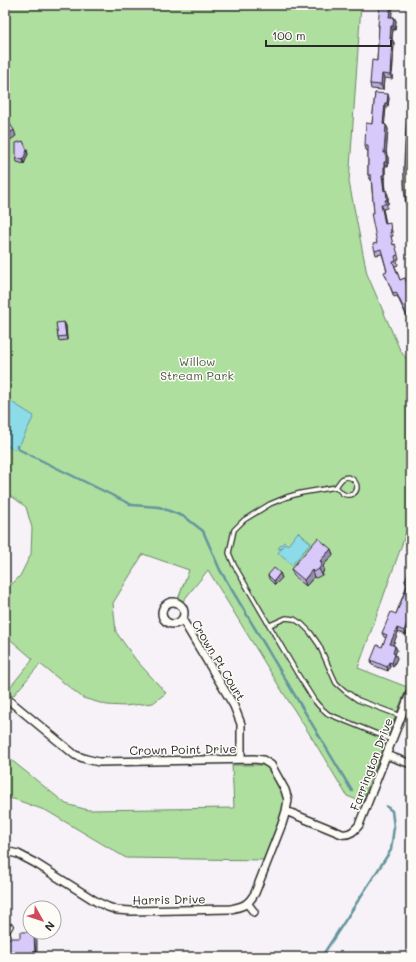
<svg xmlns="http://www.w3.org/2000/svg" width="416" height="962" font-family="Mali,sans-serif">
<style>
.green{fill:#aedf9f;stroke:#6c8565}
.water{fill:#8cdbe8;stroke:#65959c}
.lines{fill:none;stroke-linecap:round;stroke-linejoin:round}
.stream{stroke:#65959c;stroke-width:2.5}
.lane-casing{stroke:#2b2b2b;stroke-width:6}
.street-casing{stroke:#2b2b2b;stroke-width:10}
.lane{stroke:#fdfcf7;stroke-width:3.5}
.street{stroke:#fdfcf7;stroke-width:7}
.wall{fill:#baadd8;stroke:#2b2b2b}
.shaded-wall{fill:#978db0;stroke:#2b2b2b}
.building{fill:#d8c9fb;stroke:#2b2b2b}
.labels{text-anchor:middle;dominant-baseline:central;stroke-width:3;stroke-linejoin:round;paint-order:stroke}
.park-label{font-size:12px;fill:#4c5848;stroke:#fdfcf7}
.street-label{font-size:12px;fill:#2b2b2b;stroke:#fdfcf7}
</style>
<rect width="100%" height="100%" fill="#f6f2f8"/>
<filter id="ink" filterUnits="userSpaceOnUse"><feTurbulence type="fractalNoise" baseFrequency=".025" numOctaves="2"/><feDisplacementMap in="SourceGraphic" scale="8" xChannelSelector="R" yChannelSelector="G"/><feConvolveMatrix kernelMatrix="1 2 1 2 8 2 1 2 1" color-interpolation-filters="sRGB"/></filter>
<g filter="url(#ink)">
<!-- green -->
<path class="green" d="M5 5H361L349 182 367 274 400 350 411 365V519L358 668 407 687 362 802 347 796 312 738 279 686 208 570 183 601 178 599 189 570 143 554 113 603 116 632 136 660 166 693 153 703 124 706 107 705 83 698 40 664 13 696 7 691 33 659 5 635V585L8 588 20 576 31 554 32 528 26 507 14 498 5 492Z
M5 755 66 804 88 810 234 808 232 765H264L270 770 284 794 285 801 283 812 264 860 126 858 47 811 14 799 5 798Z"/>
<!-- water -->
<path class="water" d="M5 398 34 416 18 448 13 449 5 445Z
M298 532 311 543 292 565 278 553 285 544 280 549 278 548 284 542 288 545Z"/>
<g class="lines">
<!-- stream -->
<path class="stream" d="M17 446 18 449 132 505 159 507 185 517 203 531 220 570 352 791
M324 953 391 850 394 827 392 811 386 806"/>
<!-- lane casing -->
<g class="lane-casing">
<path id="lane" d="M336 487C338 489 341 492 343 494 346 495 350 496 353 494 363 488 352 472 342 479 340 481 338 484 336 487L301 493 287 497 270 504 244 520 234 530 229 553 234 565 297 673 314 700 319 706 328 714 392 740
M270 625 286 618 294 619 302 624 310 632 319 645 336 683 345 691 358 700 401 716
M5 936 11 926"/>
</g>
<!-- street casing -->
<g class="street-casing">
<path id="street" d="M411 124C409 151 406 180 411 208
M162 613a11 11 0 1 1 22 0a11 11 0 1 1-22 0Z
M182 619 234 706 241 724V759
M5 697 75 755 86 759 99 762 254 759 263 760 271 765 285 790 288 800 286 811 342 834C350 835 354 831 359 825L411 691
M386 755 411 764
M5 851 18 854 35 863 97 902 108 907 117 910 131 911 231 909C244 906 248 905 255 893L282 824 286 811
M247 903 254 912"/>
</g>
<!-- lane -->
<use href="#lane" class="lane"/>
<!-- street -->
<use href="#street" class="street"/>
</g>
<!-- wall -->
<path class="wall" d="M393 5 391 17H394L396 21 395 30H393L392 39 394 43 392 79 384 78 383 90 371 89 370 84 377 61 379 28 378 25Z
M375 93 389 98 388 107H386L384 124 386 125 388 129 386 153 388 157V166H385V179H384L385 190 388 195V204H387V208L383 209 386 223 391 227 393 236 391 237 393 245 395 244 396 249 399 259 397 260 398 265 395 266 400 280 405 278 411 295V331L409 326 411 325 397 296 394 297 386 276 387 271 382 254 376 255 375 251 377 243 371 179H370L368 175V151L366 150 365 146 372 124Z
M23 141 28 154 24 164 17 162 16 158Z
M64 322 66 326 67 340 59 341 58 337Z
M331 549 333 555 323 566 324 569 322 575 316 578 314 577 306 586 294 576 291 569Z
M411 566 406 635 398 632 393 645 395 646 397 650 395 654 397 658 393 667 390 666 388 671 372 665 371 660 382 647 386 638 384 637 382 633 396 614 407 585 405 581Z
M280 573 282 578 275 585 269 579 268 575Z"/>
<!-- shaded-wall -->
<path class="shaded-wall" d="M391 5H393L391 21 389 17Z
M394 17 396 21 395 30 393 26Z
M391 26 393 30 391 43 390 39Z
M392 39 394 43 392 79 390 75Z
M382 74 384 78 383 90 381 85Z
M388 94 389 98 388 107 387 103Z
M385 103 386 107 384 129 383 124Z
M386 125 388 129 386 157 384 153Z
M14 130 16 136 5 144V136Z
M27 150 28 154 24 164 23 160Z
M386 153 388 157V166L386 162Z
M384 162 385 166V179L384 175Z
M382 175 384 179 385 195 384 191Z
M386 190 388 195V204L387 200Z
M381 204 383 209 386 228 385 224Z
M64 322 66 326 67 340 66 336Z
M331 549 333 555 323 566 324 569 322 575 319 569 320 561Z
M312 570 314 577 306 586 304 580Z
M280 573 282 578 275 585 274 581Z
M411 613V621L406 635 404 631Z
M397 628 398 632 392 648 390 644Z
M395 646 397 650 395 654 397 658 393 667 392 663 393 653Z
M389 662 390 666 388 671 387 667Z
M34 934 37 940V957H36Z"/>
<!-- building -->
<path class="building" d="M380 5H391L389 17H394L393 26H391L390 39H392L390 75 382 74 381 85 370 84 372 60 377 61 379 25H378Z
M375 93 388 94 387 103H385L383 124 386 125 384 153H386V162H384V175H382L384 191 386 190 387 200H385L386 204H381L385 224 390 223 391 232H390L393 245 395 244 398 255 395 256 396 261 393 262 400 280 405 278 408 287H407L411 295V324L396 292 393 293 384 272 387 271 381 249 375 251 373 244 377 243 371 213H374L371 175H368V146H365L366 123 372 124Z
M8 121 14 130 5 136V123Z
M23 141 27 150 23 160 16 158V143Z
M64 322 66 336 58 337 56 323Z
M318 538 331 549 320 561 322 563 319 569 314 572 312 570 304 580 291 569Z
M411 566V613L404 631 397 628 390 644 395 646 393 653 395 654 392 663 389 662 387 667 371 660 377 645 382 647 387 635 382 633 391 612 396 614 409 582 405 581Z
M274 568 280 573 274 581 268 575Z
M20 932H32L34 934 35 956 6 957V938H20Z"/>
</g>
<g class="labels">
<!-- park labels -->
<g class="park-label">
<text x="197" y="361">Willow<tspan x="197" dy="14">Stream Park</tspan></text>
</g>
<!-- street labels -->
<g class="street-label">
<text transform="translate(219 660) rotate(59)">Crown Pt Court</text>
<text transform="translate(183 749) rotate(-1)">Crown Point Drive</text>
<text transform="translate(371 764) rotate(-69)">Farrington Drive</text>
<text transform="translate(169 899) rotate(-1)">Harris Drive</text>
</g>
</g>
<!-- margin -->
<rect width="416" height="962" fill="none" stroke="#fdfcf7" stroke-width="20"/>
<rect x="10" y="10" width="396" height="942" fill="none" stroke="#2b2b2b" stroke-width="1.5" filter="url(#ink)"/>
<!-- north arrow -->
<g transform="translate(42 920) rotate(129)"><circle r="19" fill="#fdfcf7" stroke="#a9a8a5"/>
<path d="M0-3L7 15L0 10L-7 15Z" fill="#d1495b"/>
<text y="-6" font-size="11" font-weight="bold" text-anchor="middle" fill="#2b2b2b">N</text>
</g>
<!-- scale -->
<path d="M266 40v6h125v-6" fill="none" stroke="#2b2b2b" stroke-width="2"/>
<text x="272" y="40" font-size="12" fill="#2b2b2b" stroke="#fdfcf7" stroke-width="3" paint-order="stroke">100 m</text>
</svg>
